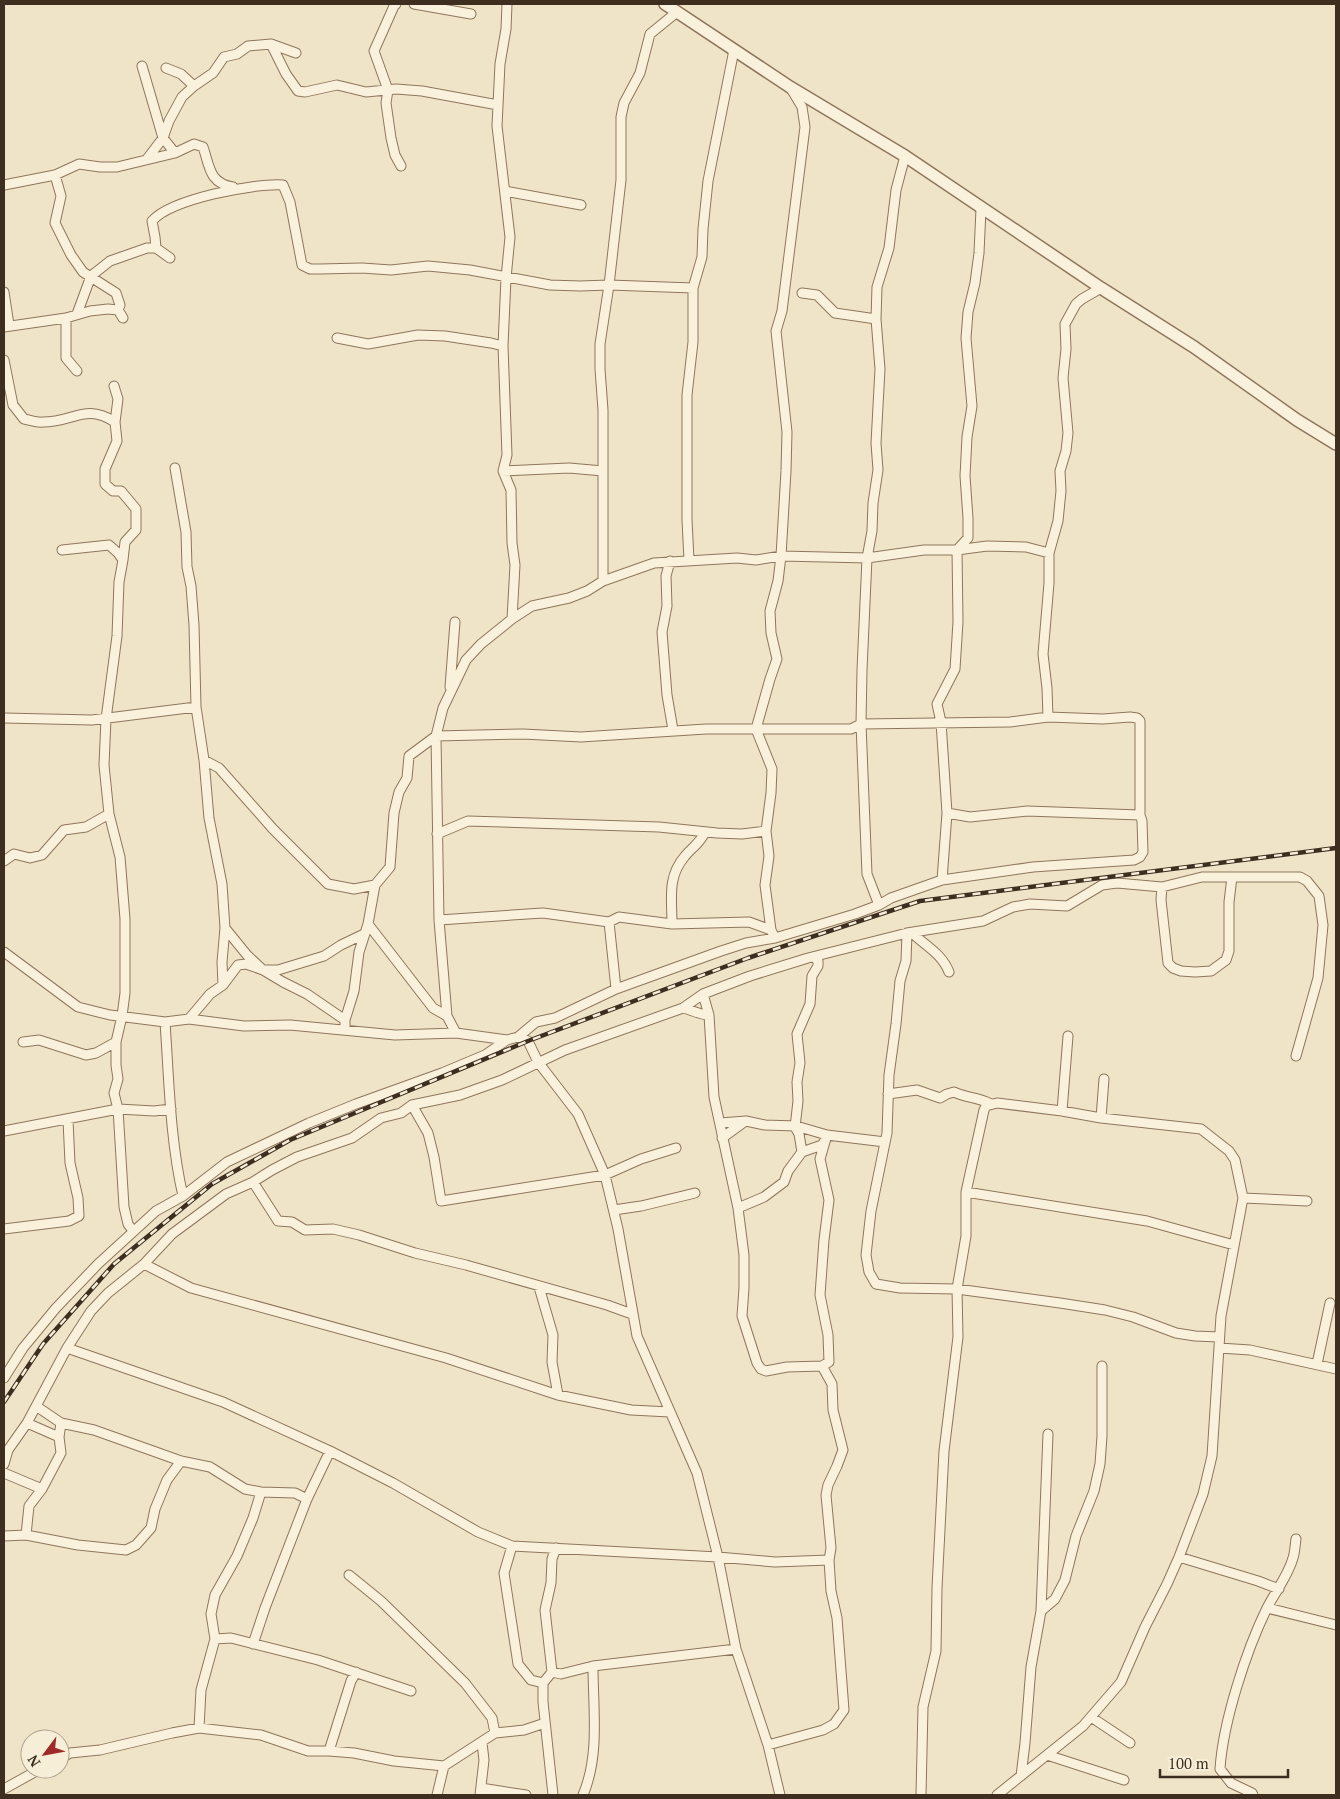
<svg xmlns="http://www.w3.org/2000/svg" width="1340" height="1799" font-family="'PT Serif',serif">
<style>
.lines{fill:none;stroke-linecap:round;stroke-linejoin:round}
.minor-casing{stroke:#8d765c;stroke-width:11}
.tertiary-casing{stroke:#8d765c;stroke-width:14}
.minor{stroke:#faf1dc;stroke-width:9}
.tertiary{stroke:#faf1dc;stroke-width:11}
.rail-casing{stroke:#3d2e20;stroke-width:4.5}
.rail{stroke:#f7eed8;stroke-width:2.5;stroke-dasharray:8;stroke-linecap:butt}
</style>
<rect width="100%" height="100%" fill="#f0e4c8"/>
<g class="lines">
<!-- minor casing -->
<g class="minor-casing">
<path id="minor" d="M396 4 394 6 374 51 388 90 386 103 391 138 395 155 401 166
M414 4 471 14
M507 4 506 29 500 64 497 126 510 237 506 278 503 346 507 455 503 471 511 490 512 543 515 565 512 619
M271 44 286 74 298 91 305 92 337 85 366 92 396 89 422 91 498 105
M142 66 163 138 175 153
M166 68 181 74 194 86 213 73 224 57 237 54 248 46 271 44 296 53
M147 159 163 138 169 121 182 97 194 86
M55 175 61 196 55 223 71 255 83 272 116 293 120 305 118 310
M4 185 55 175 79 164 100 167H117L175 153 194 144 203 147C210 167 209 183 233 187
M505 191 581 205
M156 248 155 237 152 221C171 199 254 183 283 185L290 202 302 265 310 269H320L362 268 391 270 428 266 470 270 550 285 580 286 609 285 693 288V342L687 395V520L689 560
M693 288 702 257 703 229 708 181 734 50
M4 292 9 325
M802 293 817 295 835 313 876 319
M77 314 91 276 110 261 147 248H156L170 258
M66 318V358L77 371
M4 327 66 318 90 311 108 309 118 310 123 318
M337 338 368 344 418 335 445 336 491 343 503 346
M4 360 13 405 24 419C30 420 37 423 43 422 74 422 85 403 115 422L117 441 105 469V484L113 491H121L136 509V530L125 542 123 560 119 582 117 636 106 719 104 765 109 814 120 857 125 919V993L122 1016 116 1042V1065L118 1079 114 1093 118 1109 124 1207 128 1224 133 1231
M114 386 118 399 115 422
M175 468 186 532 187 567 191 586 194 625 196 707 204 760 209 818 222 884 225 928 222 962 223 985 210 994 189 1019
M503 471 569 468 603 471
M62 550 109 545 118 553 123 560
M670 561 666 576 667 606 662 632 667 695 673 730
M603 581V410L600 369V344L609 285 621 180V117L624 103 640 73 650 34 677 12
M450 687 455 622
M1048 717 1047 688 1043 654 1049 583V553L1058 521 1061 491 1060 471 1066 451 1068 433 1063 378 1066 349 1065 324 1076 304 1082 299 1101 288
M4 718 92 720 196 707
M204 760 219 768 273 829 328 884 354 889 375 885
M947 813 970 817 1027 811 1140 815
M437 834 468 821 659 827 717 833 742 834 766 831
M4 861 14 854 30 858 42 855 64 830 86 827 109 814
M942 880 947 813 941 722 937 704 955 669 958 622 957 550 968 538V518L965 476 967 437 972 406 966 338 968 312 975 283 979 253 981 209
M1162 887 1161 900 1168 963 1173 968 1181 971 1195 972 1211 971 1226 960 1229 951V902L1232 877
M879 905 867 874 861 724 862 670 867 558 872 531 873 503 878 470 876 443 880 369 876 319 877 287 889 248 896 190 905 156
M439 920 543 913 609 922
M368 924 433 1008 447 1016
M672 924C672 898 667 877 685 856 694 845 698 846 705 832
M225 928 247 955 263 970 283 982 307 994 345 1020
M907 933 906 961 900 981 896 1024 889 1075 887 1133 871 1211 866 1255 869 1272 876 1284 900 1288 957 1289 1060 1303 1105 1310 1133 1317 1176 1333 1195 1336 1219 1337
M912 933C926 946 942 954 949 972
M775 938 771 930 765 885 769 856 766 831 771 793 772 769 756 729 770 679 777 659 771 633 770 611 778 581 781 556 786 471 787 432 776 331 782 311 805 127 802 107 790 87
M4 952 78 1007 110 1015 165 1022 189 1019 244 1026 290 1025 395 1035 456 1033 507 1040 518 1037 528 1041 538 1062 578 1114 605 1175 618 1229 637 1336 697 1473 718 1557 736 1649 768 1745 780 1795
M223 985 238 965 246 964 263 970H278L324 956 341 945 364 934
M616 989 609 922 619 917 672 924 749 922 771 930
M703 994 709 1015 714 1097 738 1208 744 1255V1288L742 1316 757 1363 761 1369 766 1371 787 1367 822 1366
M683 1008C692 1010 700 1015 709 1015
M165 1022C169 1079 170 1140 183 1196
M345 1030V1020L354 991 359 952 368 924 375 885 390 867 394 813 399 792 407 778 409 756 436 736 523 734 581 737 706 729H851L861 724 1010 722 1048 717 1103 719 1130 717 1137 718 1140 721V815L1142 821 1143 852 1140 857 1134 860 1033 867 942 880 891 898 879 905 855 914 775 938 746 943 721 951 616 989 555 1018 536 1022 518 1037
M456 1033 447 1016 439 920 436 736 443 708 466 660 481 644 512 619 532 606 569 598 587 591 603 581 654 563 737 558 756 560 781 556 867 558 924 550H957L987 546 1026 547 1049 553
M23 1042 39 1040 86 1055 96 1053 116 1042
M888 1094 917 1090 940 1098 947 1094 954 1092C966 1098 978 1097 991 1104
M412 1105 428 1133 434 1157 441 1201 605 1175 641 1159 676 1148
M1062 1111 1068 1036
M1101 1118 1104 1079
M720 1123 746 1121 765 1125 796 1126 827 1135 885 1142
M4 1131 118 1109 154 1111 171 1109
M722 1138 744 1122
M802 1152 799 1134 795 1127 798 1101 797 1082 800 1063 797 1034 810 1004 812 976 818 966V961L814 957
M253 1182 278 1221 292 1222 305 1230 333 1229 359 1235 415 1253 466 1265 607 1305 632 1314
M966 1192 984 1110 986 1106 997 1103 1062 1111 1101 1118 1201 1129 1229 1151 1235 1160 1243 1198 1221 1316 1212 1456 1203 1494 1179 1557 1167 1584 1145 1627 1121 1682 1083 1726 997 1795
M1243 1198 1307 1201
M738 1208 764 1197 784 1182 788 1171 802 1152 822 1145 824 1142
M614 1210 641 1206 695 1193
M4 1229 69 1221 79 1216 78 1198 70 1163 68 1120
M144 1264 191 1288 446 1358 558 1395 631 1410 670 1412
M539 1287 553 1335 552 1362 558 1395
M67 1348 223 1402 330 1451 393 1483 478 1532 512 1546 718 1557 775 1562 829 1560
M1219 1348 1250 1350 1336 1369
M1317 1364 1330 1303
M4 1378 23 1348 56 1308 98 1264 156 1211 183 1196 227 1162 309 1123 356 1104 442 1073 485 1055 507 1040
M36 1406 61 1423 94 1430 181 1461 210 1467 245 1489 261 1492 295 1493 307 1499
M27 1423 59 1437
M4 1464 8 1450 27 1423 67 1348 91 1311 108 1293 144 1264 172 1234 226 1194 253 1182 272 1170 297 1157 352 1138 381 1118 401 1113 412 1105 460 1095 502 1080 565 1050 683 1008 703 994 750 976 808 958 907 933 983 921 1013 907 1030 904 1067 906 1102 885 1117 883 1162 887 1202 877H1300L1307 881 1319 896 1323 925 1318 978 1296 1056
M4 1473 42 1489 29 1506 26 1535
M42 1489 61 1453 59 1437 61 1423
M4 1536 26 1535 78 1545 126 1550 136 1545 151 1528 155 1509 167 1480 181 1461
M512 1546 504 1573 518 1664 531 1680 543 1683
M1179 1557 1258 1581 1279 1589
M349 1575 381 1601 465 1683 492 1718 495 1733 524 1730 545 1723
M1267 1608 1336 1625
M1041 1611 1055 1599 1065 1580 1076 1536 1094 1491 1100 1464 1102 1436V1366
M215 1639 231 1638 318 1660 411 1691
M253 1644 265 1608 307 1499 330 1451
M552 1672 545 1610 551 1583 552 1559 556 1548
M1091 1717 1130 1743
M199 1728 201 1690 215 1639 211 1614 215 1595 237 1556 253 1518 261 1492
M768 1745 823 1730 834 1724 844 1710 837 1618 831 1591 829 1560 831 1548 826 1495 828 1485 837 1466 843 1450 833 1410 832 1384 822 1366 829 1362 828 1335 820 1295 824 1240 829 1200 820 1159 827 1135
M329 1751 351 1681 356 1672
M1047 1755 1124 1780
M60 1759 70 1753 100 1750 172 1733 199 1728 261 1735 308 1751H329L354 1753 394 1761 444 1766 495 1733
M1021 1776 1025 1743 1031 1667 1041 1611 1048 1434
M481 1788 526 1795
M4 1789 40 1769
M437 1795 444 1766
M480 1795 484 1760 482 1743
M553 1795 543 1702V1683L552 1672 561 1674 593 1666 736 1649
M583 1795C600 1755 593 1709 593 1666
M921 1795 923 1707 936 1651 937 1588 944 1451 958 1337 957 1289 966 1236V1192L1147 1221 1234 1245
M1253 1795 1252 1793 1231 1783 1220 1769C1223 1722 1246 1651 1267 1608 1275 1592 1288 1576 1293 1558 1295 1552 1295 1545 1296 1539"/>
</g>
<!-- tertiary casing -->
<g class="tertiary-casing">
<path id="tertiary" d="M665 4 790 87 905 156 1101 288 1194 347 1297 420 1336 444"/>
</g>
<!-- minor -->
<use href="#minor" class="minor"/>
<!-- tertiary -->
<use href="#tertiary" class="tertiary"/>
<!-- rail casing -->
<g class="rail-casing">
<path id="rail" d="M4 1402 43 1344 114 1264 212 1184 290 1140 528 1041 748 958 920 901 1336 848"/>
</g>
<!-- rail -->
<use href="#rail" class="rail"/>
</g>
<!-- border -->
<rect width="1340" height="1799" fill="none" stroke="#3d2e20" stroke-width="10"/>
<!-- north arrow -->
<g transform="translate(45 1754) rotate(238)"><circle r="24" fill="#f7eed8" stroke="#ada18e"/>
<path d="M0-4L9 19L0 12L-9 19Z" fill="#9e2a2b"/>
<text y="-8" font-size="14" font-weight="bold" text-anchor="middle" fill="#3d2e20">N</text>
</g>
<!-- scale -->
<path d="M1160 1769v8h128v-8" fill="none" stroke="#3d2e20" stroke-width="2.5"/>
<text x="1168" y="1769" font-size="15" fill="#3d2e20" stroke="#f7eed8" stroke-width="4" paint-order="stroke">100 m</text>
</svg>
